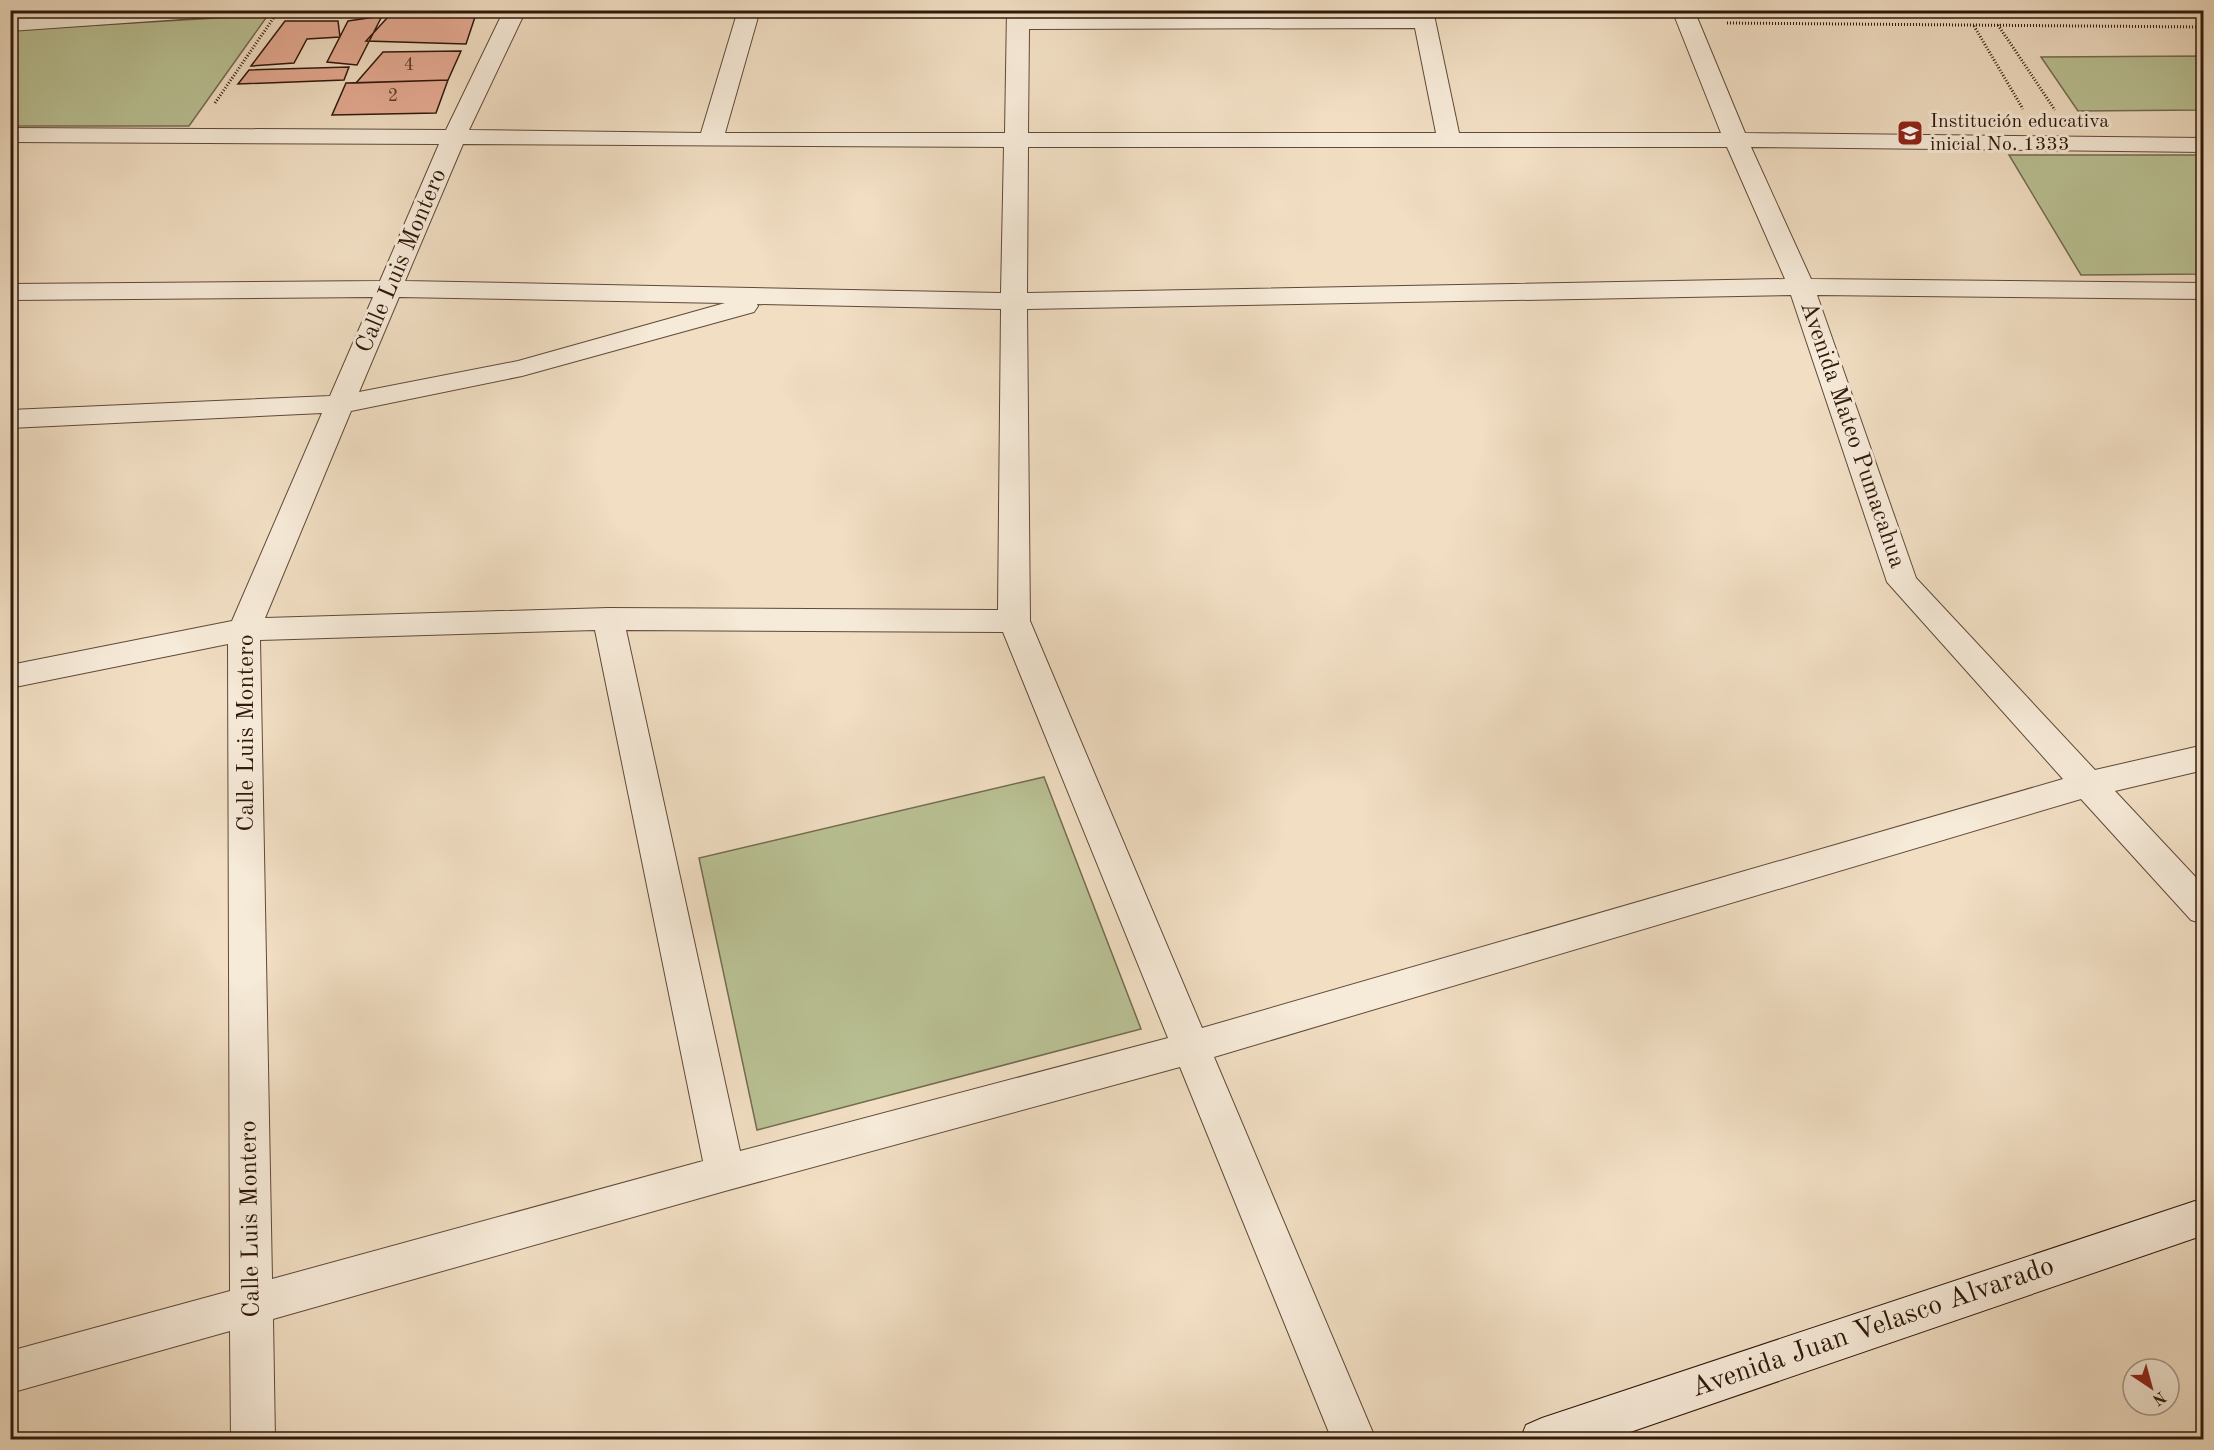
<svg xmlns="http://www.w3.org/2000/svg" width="2214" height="1450" font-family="'Old Standard TT',serif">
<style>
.green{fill:#b9c194;stroke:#746c50;stroke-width:1.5}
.building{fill:#e5aa93;stroke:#2f180b;stroke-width:1.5}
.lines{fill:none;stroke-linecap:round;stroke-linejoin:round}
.street-casing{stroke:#604a39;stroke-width:2}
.secondary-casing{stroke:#2f180b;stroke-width:2}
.path{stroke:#2f180b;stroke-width:3;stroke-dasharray:1 2;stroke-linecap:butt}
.street{fill:#f6ead8;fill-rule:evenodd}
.secondary{fill:#f6ead8;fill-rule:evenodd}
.labels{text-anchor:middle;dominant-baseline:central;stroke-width:6;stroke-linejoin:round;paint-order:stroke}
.far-number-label{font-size:18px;fill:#5c3c2d}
.far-poi-label{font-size:20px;fill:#2f180b;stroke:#f6ead8;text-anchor:start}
.street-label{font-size:24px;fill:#2f180b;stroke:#f6ead8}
.near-street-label{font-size:28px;fill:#2f180b;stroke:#f6ead8}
</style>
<rect width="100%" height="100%" fill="#f1dec3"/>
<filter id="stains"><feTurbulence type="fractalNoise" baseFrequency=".00333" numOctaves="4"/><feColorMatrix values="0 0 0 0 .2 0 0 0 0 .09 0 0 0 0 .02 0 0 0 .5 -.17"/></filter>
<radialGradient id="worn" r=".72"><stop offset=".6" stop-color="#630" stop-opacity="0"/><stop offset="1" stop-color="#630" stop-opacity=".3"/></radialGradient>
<!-- green -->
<path class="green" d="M268 15 189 126H11V30Z
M2203 56V110L2078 111 2041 57Z
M2009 155H2203V274L2081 275Z
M1044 777 1141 1029 757 1130 699 858Z"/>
<!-- building -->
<path class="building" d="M476 14 466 44 366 41 388 17Z
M382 16 357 65 327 62 348 21Z
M285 21H338L340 37 307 39 294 63 251 66Z
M461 51 448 80 356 83 383 52Z
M349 67 344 80 238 84 249 70Z
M448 80 436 113 332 115 346 83Z"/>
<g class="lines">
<!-- street casing -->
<g class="street-casing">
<path id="street" d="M124 10H234L232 15 224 16 10 31V18Z
M504 10H526L469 130 701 133 738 10H760L725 133H1005L1007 10H1029V16L1412 15 1411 10H1433L1459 133H1721L1672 10H1694L1745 133 2204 138V152L1751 147 1811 279 2204 283V299L1817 295 1916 578 2095 770 2204 745V770L2115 791 2204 886V924L2191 920 2081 799 1214 1057 1376 1440H1332L1180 1067 725 1191 273 1319 275 1440H231L230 1331 10 1393V1351L230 1291 228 644 10 688V665L232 621 322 413 10 428V410L330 396 373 297 10 300V284L380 281 439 144 10 142V128L446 130ZM1415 28 1436 133H1028L1029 29ZM463 144 1004 147 1001 293 405 281ZM1028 147H1727L1785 279 1027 293ZM1791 295 1887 582 2063 779 1202 1028 1030 621 1027 309ZM399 297 725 303 518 361 359 392ZM757 304 1001 309 998 610 608 608 265 618 351 411 522 376 754 312 758 306ZM595 630 703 1161 272 1279 260 640ZM626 630 1003 632 1168 1038 740 1151Z"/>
</g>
<!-- secondary casing -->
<g class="secondary-casing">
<path id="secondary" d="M2204 1198V1235L1607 1440H1520L1526 1425 1542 1418Z"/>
</g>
<!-- path -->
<path class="path" d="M1727 23 2204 27
M1998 25 2055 110
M1974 26 2023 109
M215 103 279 10"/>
<!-- street -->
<use href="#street" class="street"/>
<!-- secondary -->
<use href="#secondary" class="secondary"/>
</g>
<!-- icons -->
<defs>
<g id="school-square" transform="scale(1.35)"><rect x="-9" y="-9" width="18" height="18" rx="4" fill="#8f2418" stroke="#f6ead8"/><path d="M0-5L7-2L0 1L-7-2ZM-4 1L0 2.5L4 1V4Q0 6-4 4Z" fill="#fff"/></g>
</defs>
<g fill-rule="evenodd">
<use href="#school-square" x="1910" y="133"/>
</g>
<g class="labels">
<!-- far-number labels -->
<g class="far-number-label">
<text x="409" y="65">4</text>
<text x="393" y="96">2</text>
</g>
<!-- far-poi labels -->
<g class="far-poi-label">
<text x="1930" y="122">Institución educativa<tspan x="1930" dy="23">inicial No. 1333</tspan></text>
</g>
<!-- street labels -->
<g class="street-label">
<text transform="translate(402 261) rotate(-67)">Calle Luis Montero</text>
<text transform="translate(1852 435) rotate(71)">Avenida Mateo Pumacahua</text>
<text transform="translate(247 733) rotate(-90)">Calle Luis Montero</text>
<text transform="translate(251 1219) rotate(-91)">Calle Luis Montero</text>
</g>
<!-- near-street labels -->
<g class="near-street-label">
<text transform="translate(1873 1328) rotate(-19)">Avenida Juan Velasco Alvarado</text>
</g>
</g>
<!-- margin -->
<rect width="2214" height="1450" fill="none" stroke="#f1dec3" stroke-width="36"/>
<rect x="12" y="12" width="2190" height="1426" fill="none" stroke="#2f180b" stroke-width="3"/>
<rect x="18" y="18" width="2178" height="1414" fill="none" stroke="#2f180b" stroke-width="1.5"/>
<!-- north arrow -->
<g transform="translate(2151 1387) rotate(144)"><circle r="28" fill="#f6ead8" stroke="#a69686" stroke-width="1.5"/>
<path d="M0-4.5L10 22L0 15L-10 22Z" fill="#8f2418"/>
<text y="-9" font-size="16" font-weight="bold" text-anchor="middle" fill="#2f180b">N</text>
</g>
<rect width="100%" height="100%" filter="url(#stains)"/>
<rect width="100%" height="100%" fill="url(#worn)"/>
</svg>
